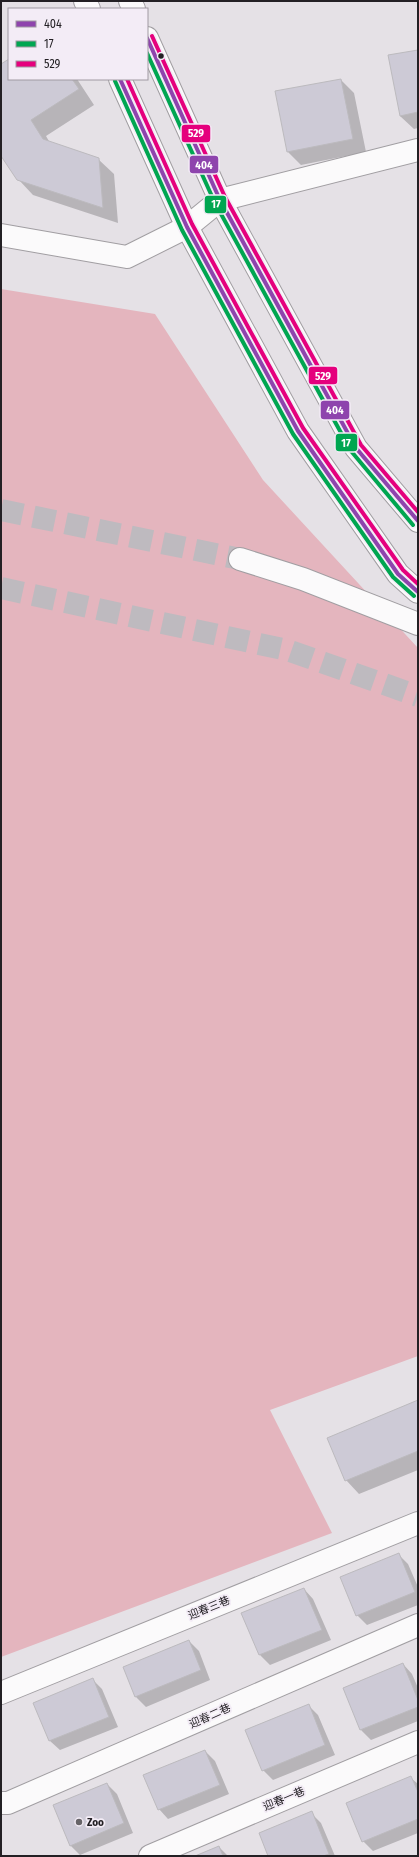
<svg xmlns="http://www.w3.org/2000/svg" width="419" height="1857" font-family="'Fira Sans Condensed','Noto Sans SC',sans-serif">
<style>
.forest{fill:#e4b5be}
.shadow{fill:#0003}
.building{fill:#cdcad6;stroke:#bcbabe}
.lines{fill:none;stroke-linecap:round;stroke-linejoin:round}
.highway-tunnel{stroke:#bebabf;stroke-width:22;stroke-dasharray:22 11;stroke-linecap:butt}
.street-casing{stroke:#a19ea2;stroke-width:24}
.primary-casing{stroke:#a19ea2;stroke-width:24}
.highway-casing{stroke:#a19ea2;stroke-width:24}
.street{stroke:#fbfafb;stroke-width:22}
.primary{stroke:#fbfafb;stroke-width:22}
.highway{stroke:#fbfafb;stroke-width:22}
.bus-1-casing{stroke:#f3ecf6;stroke-width:7}
.bus-2-casing{stroke:#f3ecf6;stroke-width:7}
.bus-3-casing{stroke:#f3ecf6;stroke-width:7}
.bus-1{stroke:#8e44ad;stroke-width:4}
.bus-2{stroke:#00a651;stroke-width:4}
.bus-3{stroke:#e5007d;stroke-width:4}
.bus-dot{fill:#232024;stroke:#f3ecf6;stroke-width:1.5}
.poi-dot{fill:#676468;stroke:#f3ecf6;stroke-width:1.5}
.labels{text-anchor:middle;dominant-baseline:central;stroke-width:3.5;stroke-linejoin:round;paint-order:stroke}
.street-label{font-size:11px;fill:#232024;stroke:#f3ecf6}
.poi-label{font-size:11px;font-weight:bold;fill:#232024;stroke:#f3ecf6;text-anchor:start}
.line-badge{stroke:#f3ecf6;stroke-width:1.5}
.badge-label{font-size:11px;text-anchor:middle;font-weight:bold;fill:#fff}
</style>
<rect width="100%" height="100%" fill="#e5e1e6"/>
<!-- forest -->
<path class="forest" d="M1 289 155 314 263 480 418 648V1356L270 1410 332 1533 1 1657Z"/>
<!-- shadow -->
<path class="shadow" d="M418 51V128L414 129 400 116Z
M9 60V79H77L94 105 46 136 50 143 98 159 114 174 118 223 33 195 18 179 1 154V65Z
M341 80 354 93 366 152 301 165 288 152Z
M418 1402V1470L359 1494 346 1480Z
M398 1554 408 1564 418 1587V1605L367 1625 357 1615Z
M304 1589 313 1599 331 1640 270 1665 260 1655 243 1614Z
M189 1641 199 1651 210 1680 146 1707 136 1697 124 1668Z
M403 1664 412 1674 418 1688V1721L371 1740 361 1730 344 1688Z
M92 1679 102 1689 118 1727 60 1750 50 1741 35 1703Z
M308 1705 318 1715 335 1755 273 1780 263 1770Z
M205 1751 215 1761 229 1794 168 1819 159 1809Z
M411 1778 418 1784V1833L373 1851 363 1841Z
M107 1784 117 1794 133 1833 80 1855 70 1845Z
M311 1813 321 1823 335 1856H269Z
M219 1847 228 1856H198Z"/>
<!-- building -->
<path class="building" d="M418 50V112L400 116 388 55Z
M9 59V79H72L79 89 31 120 43 139 99 158 103 208 17 180 1 156V64Z
M341 79 353 139 287 152 275 91Z
M418 1400V1451L345 1481 327 1438Z
M399 1553 415 1592 356 1616 340 1577Z
M304 1588 322 1630 259 1655 241 1613Z
M189 1640 201 1670 135 1697 123 1667Z
M403 1663 418 1700V1707L360 1730 343 1688Z
M93 1678 109 1717 49 1741 33 1703Z
M309 1704 325 1745 262 1771 245 1730Z
M205 1750 220 1785 158 1810 143 1775Z
M411 1776 418 1792V1819L362 1842 346 1803Z
M107 1783 124 1823 70 1846 53 1805Z
M312 1811 329 1854 323 1856H268L259 1833Z
M219 1846 223 1856H195Z"/>
<g class="lines">
<!-- highway-tunnel -->
<path class="highway-tunnel" d="M1 510 240 559
M1 588 287 650 418 696"/>
<!-- street casing -->
<g class="street-casing">
<path id="street" d="M1 235 127 257 187 227 220 200 418 150
M1 1693 418 1523
M1 1803H8L418 1625
M150 1856 418 1742"/>
</g>
<!-- primary casing -->
<g class="primary-casing">
<path id="primary" d="M85 1 89 9
M130 1 134 9
M147 38 220 200 356 448 418 521
M120 79 187 227 298 431 398 574 418 592"/>
</g>
<!-- highway casing -->
<g class="highway-casing">
<path id="highway" d="M240 559 303 579 418 624"/>
</g>
<!-- street -->
<use href="#street" class="street"/>
<!-- primary -->
<use href="#primary" class="primary"/>
<!-- highway -->
<use href="#highway" class="highway"/>
<!-- bus-1 casing -->
<g class="bus-1-casing">
<path id="bus-1" d="M147 38 220 200 356 448 418 521
M120 79 187 227 298 431 398 574 418 592"/>
</g>
<!-- bus-2 casing -->
<g class="bus-2-casing">
<path id="bus-2" d="M147 53 215 203 351 451 413 525
M115 81 182 230 293 434 393 577 414 596"/>
</g>
<!-- bus-3 casing -->
<g class="bus-3-casing">
<path id="bus-3" d="M152 36 225 197 361 445 418 512
M127 79 192 224 303 428 403 570 418 584"/>
</g>
<!-- bus-1 -->
<use href="#bus-1" class="bus-1"/>
<!-- bus-2 -->
<use href="#bus-2" class="bus-2"/>
<!-- bus-3 -->
<use href="#bus-3" class="bus-3"/>
</g>
<!-- markers -->
<circle class="bus-dot" cx="161" cy="56" r="3.5"/>
<circle class="poi-dot" cx="79" cy="1822" r="4"/>
<g class="labels">
<!-- street labels -->
<g class="street-label">
<text transform="translate(209 1608) rotate(-22)">迎春三巷</text>
<text transform="translate(210 1716) rotate(-24)">迎春二巷</text>
<text transform="translate(284 1799) rotate(-23)">迎春一巷</text>
</g>
<!-- poi labels -->
<g class="poi-label">
<text x="87" y="1822">Zoo</text>
</g>
</g>
<g class="line-badge">
<rect x="181" y="124" width="30" height="19" rx="4" fill="#e5007d"/>
<rect x="189" y="155" width="30" height="19" rx="4" fill="#8e44ad"/>
<rect x="204" y="195" width="23" height="19" rx="4" fill="#00a651"/>
<rect x="308" y="366" width="30" height="19" rx="4" fill="#e5007d"/>
<rect x="320" y="400" width="30" height="20" rx="4" fill="#8e44ad"/>
<rect x="335" y="433" width="23" height="19" rx="4" fill="#00a651"/>
</g>
<g class="badge-label">
<text x="196" y="137">529</text>
<text x="204" y="169">404</text>
<text x="216" y="208">17</text>
<text x="323" y="380">529</text>
<text x="335" y="414">404</text>
<text x="346" y="447">17</text>
</g>
<!-- border -->
<rect width="419" height="1857" fill="none" stroke="#232024" stroke-width="4"/>
<!-- legend -->
<rect x="8" y="8" width="140" height="72" fill="#f3ecf6" stroke="#a09aa2"/>
<rect x="16" y="21" width="20" height="6" fill="#8e44ad" stroke="#a09aa2"/>
<text x="44" y="28" font-size="12" fill="#232024">404</text>
<rect x="16" y="41" width="20" height="6" fill="#00a651" stroke="#a09aa2"/>
<text x="44" y="48" font-size="12" fill="#232024">17</text>
<rect x="16" y="61" width="20" height="6" fill="#e5007d" stroke="#a09aa2"/>
<text x="44" y="68" font-size="12" fill="#232024">529</text>
</svg>
